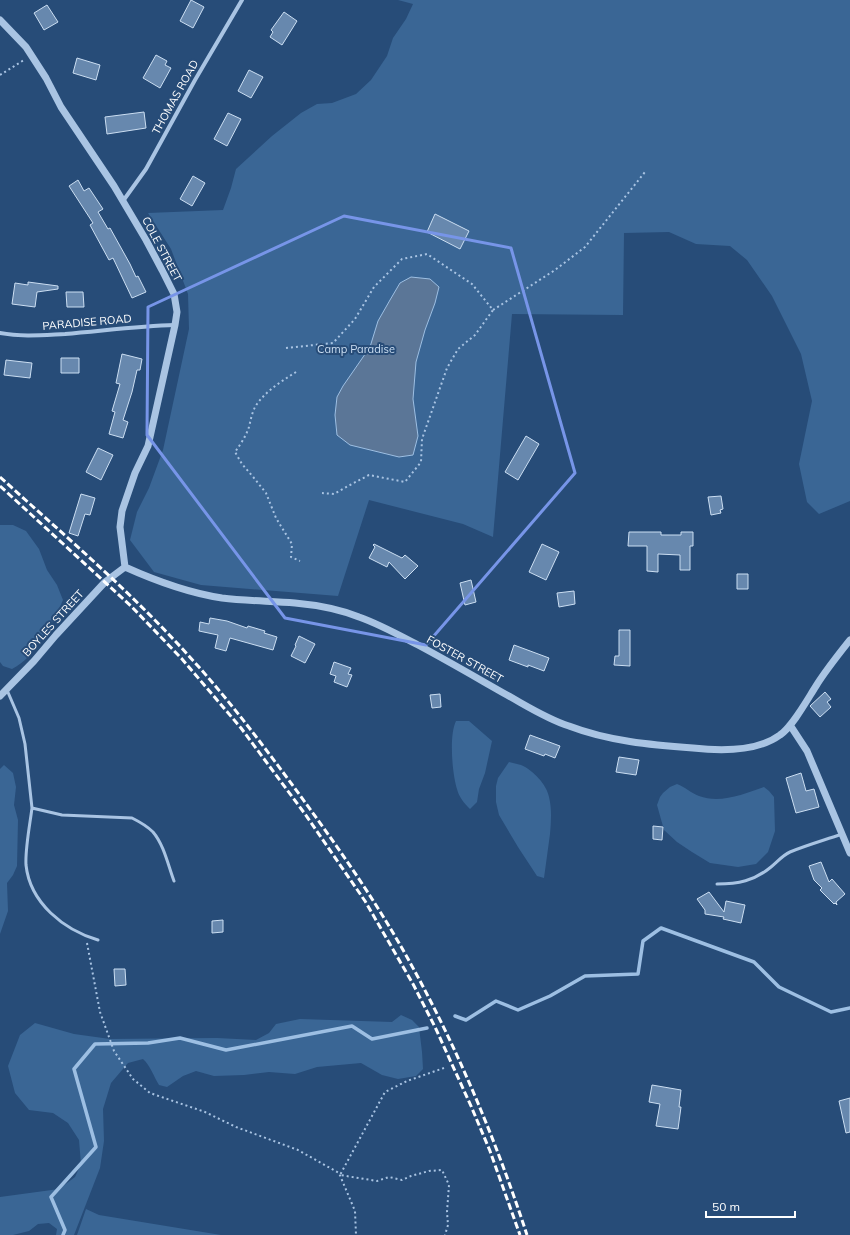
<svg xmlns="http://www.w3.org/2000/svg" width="850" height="1235" font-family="Mulish,sans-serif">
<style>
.green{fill:#3a6695}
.water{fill:#5b7697;stroke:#9dbfe3}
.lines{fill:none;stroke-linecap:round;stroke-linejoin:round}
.stream{stroke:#9dbfe3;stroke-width:3.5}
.building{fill:#6788ae;stroke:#cbdef2}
.path{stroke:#a9c4e3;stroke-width:2;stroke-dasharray:2 3;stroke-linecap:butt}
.service{stroke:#a9c4e3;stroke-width:3}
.minor{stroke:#a9c4e3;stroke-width:4}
.tertiary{stroke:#a9c4e3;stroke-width:7}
.rail{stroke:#fff;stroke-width:3;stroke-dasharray:7 3;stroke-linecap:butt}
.marked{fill:none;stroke:#7795e8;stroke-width:3;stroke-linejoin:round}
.labels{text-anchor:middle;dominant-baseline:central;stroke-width:4;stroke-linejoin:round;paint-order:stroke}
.street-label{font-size:11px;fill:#fff;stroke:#274c78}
.park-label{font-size:11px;fill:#cbdef2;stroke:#274c78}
</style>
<rect width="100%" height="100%" fill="#274c78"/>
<!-- green -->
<path class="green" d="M398 0H850V501L819 514 807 502 799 464 812 401 801 354 772 296 747 260 730 246 696 244 669 232 624 233 623 315 512 314 493 537 463 524 369 500 338 596 201 585 154 572 130 540 137 512 149 488 163 450 189 329 188 294 171 249 148 213 223 210 231 188 236 169 272 136 301 113 317 104 332 103 356 94 371 80 387 56 393 38 406 19 413 4Z
M0 525H13L26 531 39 549 47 570 57 585 63 600C53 623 36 657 12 669L3 666 0 662Z
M456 721H469L492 741 485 773 479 789 477 802 470 809C464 803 459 797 457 789 452 773 449 735 456 721Z
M509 762C513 763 517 764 521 765 533 770 547 785 549 797 552 809 551 822 550 834 548 849 546 863 544 878L537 876 518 847 499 815 496 802V786L498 778Z
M4 765 13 773 16 787 14 805 18 820 17 866 13 875 7 883 8 911 0 934V769Z
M677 784C685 787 691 793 699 796 720 804 744 794 764 787L769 791 774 797 775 831 768 852 756 864 738 867 710 863 692 852 677 842 664 830 657 805 660 797 663 793 670 787Z
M401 1015 412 1020 419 1027 422 1052 423 1069 416 1076 398 1079 382 1075 361 1063 317 1067 295 1074 269 1072 244 1075 214 1076 196 1071 183 1076 167 1087 159 1085C154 1077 150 1065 143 1059L128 1063 111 1083 103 1109 104 1141 100 1168 74 1235H56L57 1229 49 1223 38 1224 29 1231 13 1235H0V1197L59 1189 75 1177 81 1164 79 1140 68 1123 53 1113 29 1110 15 1093 8 1066 20 1035 35 1023 74 1034 110 1039 217 1038 256 1040 269 1033 276 1024 300 1019 392 1022Z
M86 1209 99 1215 221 1235H77Z"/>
<!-- water -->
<path class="water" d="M411 277 430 279 439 287 435 303 425 330 416 362 413 399 418 436 413 455 399 457 350 445 337 435 335 415 337 397 343 386 370 347 378 321 390 300 400 283Z"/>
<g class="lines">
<!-- stream -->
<path class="stream" d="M455 1016 466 1020 496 1001 518 1010 550 996 585 976 638 974 643 941 661 928 754 962 779 987 831 1012 850 1008
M63 1235 65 1230 51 1197 96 1147 74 1069 95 1044 148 1043 180 1038 226 1050 352 1026 372 1039 427 1028"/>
</g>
<!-- building -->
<path class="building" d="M191 0 204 7 193 28 180 21Z
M47 5 58 22 44 30 34 13Z
M284 12 297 21 282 45 270 37 273 32 271 30Z
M156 55 167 61 165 65 171 68 160 88 143 78Z
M77 58 100 65 96 80 73 73Z
M249 70 263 77 251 98 238 91Z
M144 112 146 128 107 134 105 117Z
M228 113 241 119 227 146 214 139Z
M193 176 205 183 192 206 180 199Z
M78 180 84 191 89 188 103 209 98 212 108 229 110 228 130 264 136 277 138 276 146 292 132 298 113 258 109 260 90 225 93 223 69 186Z
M435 214 469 231 460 249 427 232Z
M28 282 58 286V289L37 292 35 307 12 304 15 283 28 285Z
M66 292H83L84 307H67Z
M122 354 142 359 140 370H137L132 392 123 420 128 422 123 438 109 434 115 412 112 411 120 384 116 383Z
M61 358H79V373H61Z
M6 360 32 363 30 378 4 375Z
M526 436 539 444 518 480 505 472Z
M98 448 113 455 101 480 86 472Z
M81 494 95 498 90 515 85 514 78 536 69 533Z
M721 496 723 509 720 510 721 513 711 515 708 497Z
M629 532H661V535H681V532H693V546H690V570H680V555L658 554V572L647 571V546H628Z
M374 544 402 558 405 555 418 566 405 579 389 562 387 567 369 558 375 547 373 545Z
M542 544 559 552 546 580 529 572Z
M737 574H748V589H737Z
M471 580 476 602 465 605 460 583Z
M574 591 575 604 559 607 557 593Z
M210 618 227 621 247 628 248 626 265 631 264 633 277 637 273 650 230 638 226 651 215 648 218 635 199 631 200 622 209 624Z
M619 630H630V666L614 665 615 656H619Z
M299 636 315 644 305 663 291 656 296 646 295 645Z
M514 645 549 658 544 671 528 665V667L509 660Z
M334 662 351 668 348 674 352 675 347 687 334 682 336 676 330 674Z
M825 692 831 699 827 702 831 707 820 717 810 706Z
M440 694 441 707 432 708 430 695Z
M530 735 560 746 555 758 545 754 544 756 525 749Z
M619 757 639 760 636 775 616 772Z
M801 773 806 791 814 789 819 807 796 813 786 778Z
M653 826 663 827 662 840 653 839Z
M821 862 829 882 832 879 845 894 836 902 837 905 835 903 834 904 820 890 822 888 814 880 809 866Z
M709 892 724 912 726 901 745 905 741 923 723 919 724 917 705 914V910L697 899Z
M223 920V932L212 933V921Z
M114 969H125L126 985 115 986Z
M652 1085 681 1090 679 1107H681L678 1129 656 1126 660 1104 649 1102Z
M850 1098V1132L846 1133 839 1101Z"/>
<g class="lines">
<!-- path -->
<path class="path" d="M0 75 24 60
M493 310 555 270 585 247 645 172
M286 348 333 343 355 319 374 287 402 259 427 254 472 284 493 310 475 335 458 349 447 368 422 439 421 462 405 482 369 475 350 485 334 494 322 493
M296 372C282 381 267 390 257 404 252 411 251 419 249 427 246 436 240 445 235 452L242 464 254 478 266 493 276 518 292 544 291 557 300 561
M87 943 100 1012 114 1051 133 1079 150 1093 205 1112 236 1127 298 1150 339 1173 355 1211 356 1235
M444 1068 407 1081 385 1092 340 1175 377 1181 389 1177 402 1180 411 1176 429 1171 442 1170 449 1185 447 1212 448 1225 445 1235"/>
<!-- service -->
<path class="service" d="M7 690 19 718 25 744 32 808
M717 884C738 884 754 881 771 867 777 862 783 855 790 852 807 845 825 840 842 834
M98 940C64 930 30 903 26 865 25 849 30 824 32 808L62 815 132 818C140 822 147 826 153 832 164 845 168 865 174 881"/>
<!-- minor -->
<path class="minor" d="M123 201 146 169 195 80 242 0
M0 333C22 337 43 335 65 334 102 331 138 326 175 325"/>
<!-- tertiary -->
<path class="tertiary" d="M0 20 26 47 46 78 61 107 114 186 146 240 162 270 174 294 177 312 175 325 148 446 135 473 122 511 120 527 125 567
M125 567C156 581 189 593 222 598 246 601 271 601 295 603 317 605 339 609 359 617 379 624 399 635 418 645 448 661 477 678 507 695 527 706 547 719 569 726 608 741 651 745 693 748 720 751 757 752 780 735 793 726 807 700 816 686 826 670 838 655 850 640
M0 696 34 661 56 635 105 582 125 567
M790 725 807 751 850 853"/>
<!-- rail -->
<path class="rail" d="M0 477C64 535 130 591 188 655 224 694 256 736 288 779 327 832 366 886 399 943 452 1035 494 1134 527 1235
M0 486 131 606 182 659 241 728 305 814 365 901 413 984 435 1027 471 1106 490 1151 520 1235"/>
</g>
<!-- marked area -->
<path class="marked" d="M344 216 511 248 575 473 426 645 285 618 147 435 148 307Z"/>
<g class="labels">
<!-- street labels -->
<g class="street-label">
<text transform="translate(175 97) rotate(-61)">THOMAS ROAD</text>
<text transform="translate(162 249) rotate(62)">COLE STREET</text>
<text transform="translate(87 322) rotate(-5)">PARADISE ROAD</text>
<text transform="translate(53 623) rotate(-48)">BOYLES STREET</text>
<text transform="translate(465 659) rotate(29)">FOSTER STREET</text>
</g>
<!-- park labels -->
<g class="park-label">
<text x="356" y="349">Camp Paradise</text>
</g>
</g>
<!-- scale -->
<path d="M706 1211v6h89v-6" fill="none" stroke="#ffffff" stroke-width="2"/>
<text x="712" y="1211" font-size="12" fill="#ffffff" stroke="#274c78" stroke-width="3" paint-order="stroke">50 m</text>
</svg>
